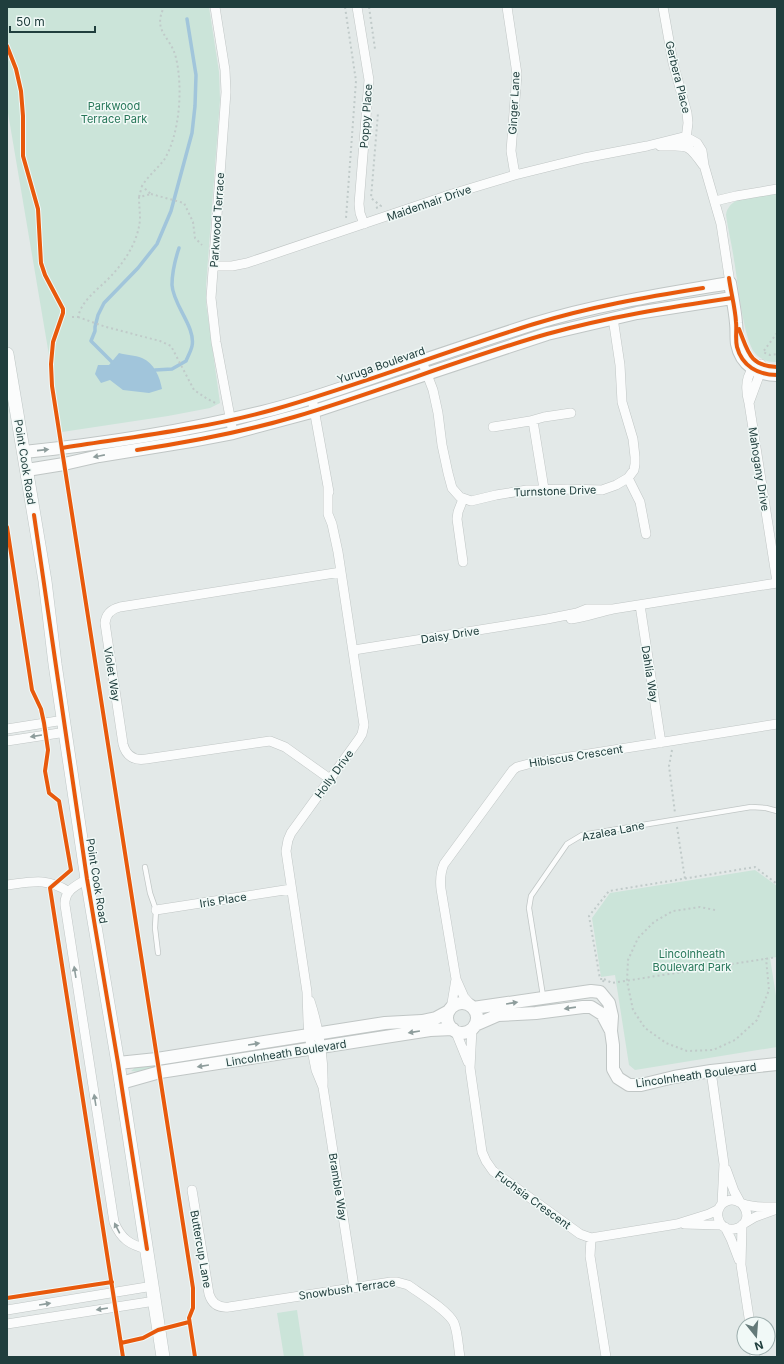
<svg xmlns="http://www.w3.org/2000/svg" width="784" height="1364" font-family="Inter,sans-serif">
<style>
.green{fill:#cbe4d9}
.water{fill:#a1c5db}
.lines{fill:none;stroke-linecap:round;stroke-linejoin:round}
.stream{stroke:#a1c5db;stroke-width:3.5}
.service-casing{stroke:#c0c6c5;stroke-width:6}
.minor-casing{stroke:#c0c6c5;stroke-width:10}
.tertiary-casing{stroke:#c0c6c5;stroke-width:14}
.secondary-casing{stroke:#bfc7c6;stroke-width:14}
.path{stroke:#c0cac9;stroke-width:2;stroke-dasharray:2 3;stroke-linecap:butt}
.service{stroke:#fbfcfc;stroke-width:4.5}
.minor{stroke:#fbfcfc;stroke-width:9}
.tertiary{stroke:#fbfcfc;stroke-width:12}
.secondary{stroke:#fbfcfc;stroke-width:13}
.cycleway-casing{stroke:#f1f9f7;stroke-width:6}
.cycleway{stroke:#e8590c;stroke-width:4}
.oneway{fill:#8e9d9c}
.labels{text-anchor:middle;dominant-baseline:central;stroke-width:3;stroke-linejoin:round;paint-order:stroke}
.street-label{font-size:11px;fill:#203e3d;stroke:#f1f9f7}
.park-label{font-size:11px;fill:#277759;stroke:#f1f9f7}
</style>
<rect width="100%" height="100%" fill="#e3e9e8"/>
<!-- green -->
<path class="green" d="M7 7H209L219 72 220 100 206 286V303L220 403 210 408 168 416 62 432 7 107Z
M777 193V362C769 362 760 360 755 353 743 339 738 281 734 260 732 245 728 230 726 215 729 194 761 196 777 193Z
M755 870 777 886V957L770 958 777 1002V1047L635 1070 629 1065 615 975 601 977 592 918 610 893Z
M388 1025 435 1026 343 1039 342 1034Z
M303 1041 304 1044 174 1067 173 1059Z
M155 1062 156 1070 140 1072 131 1071 138 1065Z
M297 1310 304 1357H284L277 1313Z"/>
<!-- water -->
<path class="water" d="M119 353C126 355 135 355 142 358 154 363 160 377 162 389L149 393 123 390 110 380 101 383 95 374 98 365H109Z"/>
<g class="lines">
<!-- stream -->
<path class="stream" d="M112 362 91 341 95 331V327L98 315 104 303 138 268 157 244 171 211 175 196 192 133 195 106 196 75 187 19
M155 370 172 369 186 361C188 356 191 351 192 346 196 327 173 305 172 285 172 272 175 260 179 248"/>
<!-- service casing -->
<g class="service-casing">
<path id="service" d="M145 867 150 893 156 910 155 928 158 953
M543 996 529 908 531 896 567 844 582 835 751 807 766 808 777 811"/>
</g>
<!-- minor casing -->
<g class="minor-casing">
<path id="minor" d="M215 7 225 70 226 92 211 298 216 342 233 433
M357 7 369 80 359 204 360 213 364 224
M507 7 517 74 511 151 515 175
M663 7 673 63 687 113 688 123 685 147
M660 146C687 147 686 141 703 165
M715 201 736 196 777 189
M214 266H232L247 263 452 194 515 175 584 158 647 146 683 137 688 138 697 143 702 151 704 165 721 224 730 283
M422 361 433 390 438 413 442 445 448 473 452 488 460 497 471 501 496 495 527 490 568 489 602 490 616 485 628 478 634 470 635 464V457L633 439 622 402 620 365 613 318
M761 364C758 366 754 367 752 370 745 379 746 393 749 403L777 582
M312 398 329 492
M749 403 760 373 761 366
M533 421 544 489
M493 427 530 421 544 417 571 413
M628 478 640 502 646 534
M463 562 457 519 458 512 463 499
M640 605 661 743
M571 619C584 618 599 612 613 609L777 583
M354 650 547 619 577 613 587 609H613
M7 729 64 720
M7 741 66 732
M330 779 285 747 270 741 146 759C134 761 126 756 123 744L105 623C106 613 112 609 120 607L341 572
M87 879C76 886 64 890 65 905L114 1222C121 1239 130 1245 147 1249
M7 885C31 882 47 877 69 892
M156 910 291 889
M310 1001C319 1029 324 1057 323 1087L354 1287
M472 1006 464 997 456 979 441 889C440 880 440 873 444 864L513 770 517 767 532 763 777 724
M451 1009 456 979
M472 1029 470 1068 482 1152 486 1161 493 1171 580 1234 591 1238 677 1224 709 1214 719 1209
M455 1030 468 1062
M711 1071 724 1164 722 1204
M323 1087 316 1070 309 1035 308 1022 307 992 286 851 288 840 291 833 359 739 362 734 364 725 338 552 332 524 328 514V487
M726 1169 734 1191 740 1202
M192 1190 209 1294C212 1304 219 1308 229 1307L391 1282H397L408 1285C419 1293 448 1310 454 1323 458 1333 458 1346 460 1357
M742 1204C760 1226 722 1241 718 1217 717 1213 718 1209 721 1205 724 1202 727 1200 732 1200 736 1200 739 1202 743 1204 753 1208 766 1207 777 1207
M745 1223 755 1217 777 1209
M684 1224 722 1225
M742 1225 741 1265 750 1324
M725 1227 731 1239 739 1260
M591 1238 590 1256 606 1357
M7 1310 153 1286
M7 1324 155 1301
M754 1348 755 1357"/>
</g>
<!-- tertiary casing -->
<g class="tertiary-casing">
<path id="tertiary" d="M24 452C102 444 186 431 262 412 300 403 337 390 374 377 427 359 480 341 533 324 598 304 664 294 730 283 732 296 735 310 736 323 737 330 736 337 737 344 741 365 758 375 777 375
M27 470 64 464 99 456 191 441 233 433 315 411 547 334 637 313 732 298
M447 1018a15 15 0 1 1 30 0a15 15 0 1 1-30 0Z
M473 1008 584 992 591 991 600 992 609 1003 612 1016 611 1031 613 1045V1069L618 1078 629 1085H641L674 1077 711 1071 777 1064
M475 1025 498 1015 536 1013 583 1007H591L602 1014 611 1031
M118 1063 157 1059 385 1023 422 1021 436 1018 449 1011
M121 1083 160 1072 430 1030 453 1029"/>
</g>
<!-- secondary casing -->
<g class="secondary-casing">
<path id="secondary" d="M7 354 45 581 55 664 87 879 118 1063 163 1357"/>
</g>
<!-- path -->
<path class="path" d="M345 7 356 81 346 218H347
M369 7 375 49
M151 194 184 203 193 222 195 238 202 245
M139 197 142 186
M376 208 381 206 371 198 378 113
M72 317H78C81 303 94 292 104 283 122 266 138 244 140 219 140 212 139 205 139 197L151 194 142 186C148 176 157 169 164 160 180 134 183 87 176 58 171 36 152 32 164 7
M78 317 106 327 160 341 171 346 194 390 206 398 217 404
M777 333 763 352 770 355 777 354
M672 750 669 766 675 813
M677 827 685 879
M715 910 700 907 673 911 654 922 638 938 628 960 627 981 633 1010 645 1028 666 1043 687 1051 713 1050 735 1040 757 1020 769 990 766 958
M604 979 612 983 777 957
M603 982 604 979H600L589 916 609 891 755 867 777 884"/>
<!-- service -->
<use href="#service" class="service"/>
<!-- minor -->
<use href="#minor" class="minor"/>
<!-- tertiary -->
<use href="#tertiary" class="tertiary"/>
<!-- secondary -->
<use href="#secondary" class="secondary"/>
<!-- cycleway casing -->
<g class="cycleway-casing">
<path id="cycleway" d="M7 46 16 69 21 91 23 116V156L38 209 41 263 45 275 63 309V313L53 342 51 364 52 386 193 1288V1308L189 1318 195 1357
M729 278C731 293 735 307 736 322 737 330 735 339 737 347 742 366 758 375 777 375
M739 329C748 351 749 366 777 367
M62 448C132 437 203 429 272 410 360 385 446 351 534 324 589 307 646 297 703 288
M137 450C190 442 243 432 294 417 379 392 462 358 547 334 608 317 670 307 732 298
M34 515 87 879 118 1063 147 1249
M7 527 32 690 41 709 44 723 48 750 45 771 49 793 59 801 71 870 50 888 123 1357
M7 1298 112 1282
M121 1343 143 1338 158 1330 189 1322"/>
</g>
<!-- cycleway -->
<use href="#cycleway" class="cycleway"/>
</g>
<!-- one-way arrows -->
<defs><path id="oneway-solid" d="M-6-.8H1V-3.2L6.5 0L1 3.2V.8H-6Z"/></defs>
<g class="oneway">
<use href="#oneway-solid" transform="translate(43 450) rotate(-6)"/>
<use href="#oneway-solid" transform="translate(99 456) rotate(169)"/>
<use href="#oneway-solid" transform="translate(36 736) rotate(171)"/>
<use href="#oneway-solid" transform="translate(75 972) rotate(-99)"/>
<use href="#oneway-solid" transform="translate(512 1003) rotate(-9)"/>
<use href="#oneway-solid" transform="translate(570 1008) rotate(172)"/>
<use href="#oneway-solid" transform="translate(414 1032) rotate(171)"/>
<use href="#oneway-solid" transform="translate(254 1044) rotate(-9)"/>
<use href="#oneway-solid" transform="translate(203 1066) rotate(171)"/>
<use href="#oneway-solid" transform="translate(95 1100) rotate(-99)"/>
<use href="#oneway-solid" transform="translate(117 1228) rotate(-117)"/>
<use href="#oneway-solid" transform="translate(45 1304) rotate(-9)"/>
<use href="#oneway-solid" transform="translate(102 1309) rotate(171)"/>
</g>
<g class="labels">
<!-- street labels -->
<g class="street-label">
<text transform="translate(678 77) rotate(76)">Gerbera Place</text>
<text transform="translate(514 103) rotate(-87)">Ginger Lane</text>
<text transform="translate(366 116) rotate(-86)">Poppy Place</text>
<text transform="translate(429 203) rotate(-19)">Maidenhair Drive</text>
<text transform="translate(217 220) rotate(-86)">Parkwood Terrace</text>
<text transform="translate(381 365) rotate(-19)">Yuruga Boulevard</text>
<text transform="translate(25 462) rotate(81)">Point Cook Road</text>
<text transform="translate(759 469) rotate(81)">Mahogany Drive</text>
<text transform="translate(555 491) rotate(-2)">Turnstone Drive</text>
<text transform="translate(450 635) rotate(-9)">Daisy Drive</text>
<text transform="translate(112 674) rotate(81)">Violet Way</text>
<text transform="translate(650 674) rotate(81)">Dahlia Way</text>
<text transform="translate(576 756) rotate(-9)">Hibiscus Crescent</text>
<text transform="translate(334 774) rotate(-54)">Holly Drive</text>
<text transform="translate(613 831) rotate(-11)">Azalea Lane</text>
<text transform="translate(97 881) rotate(81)">Point Cook Road</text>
<text transform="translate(223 900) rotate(-9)">Iris Place</text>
<text transform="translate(286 1053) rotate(-9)">Lincolnheath Boulevard</text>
<text transform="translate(696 1075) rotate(-8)">Lincolnheath Boulevard</text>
<text transform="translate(338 1187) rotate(81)">Bramble Way</text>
<text transform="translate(533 1200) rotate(36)">Fuchsia Crescent</text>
<text transform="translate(201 1249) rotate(80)">Buttercup Lane</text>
<text transform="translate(347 1289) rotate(-8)">Snowbush Terrace</text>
</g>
<!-- park labels -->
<g class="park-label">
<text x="114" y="106">Parkwood<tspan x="114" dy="13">Terrace Park</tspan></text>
<text x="692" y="954">Lincolnheath<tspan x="692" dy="13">Boulevard Park</tspan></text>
</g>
</g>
<!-- border -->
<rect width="784" height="1364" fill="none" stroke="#203e3d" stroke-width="16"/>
<!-- north arrow -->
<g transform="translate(756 1336) rotate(163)"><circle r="19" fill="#f1f9f7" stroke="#9daead"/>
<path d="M0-3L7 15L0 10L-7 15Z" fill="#647a79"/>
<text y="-6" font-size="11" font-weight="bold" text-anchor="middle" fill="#203e3d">N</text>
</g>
<!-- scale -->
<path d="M10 26v6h85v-6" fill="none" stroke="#203e3d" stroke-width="2"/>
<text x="16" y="26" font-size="12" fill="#203e3d" stroke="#f1f9f7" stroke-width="3" paint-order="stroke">50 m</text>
</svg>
